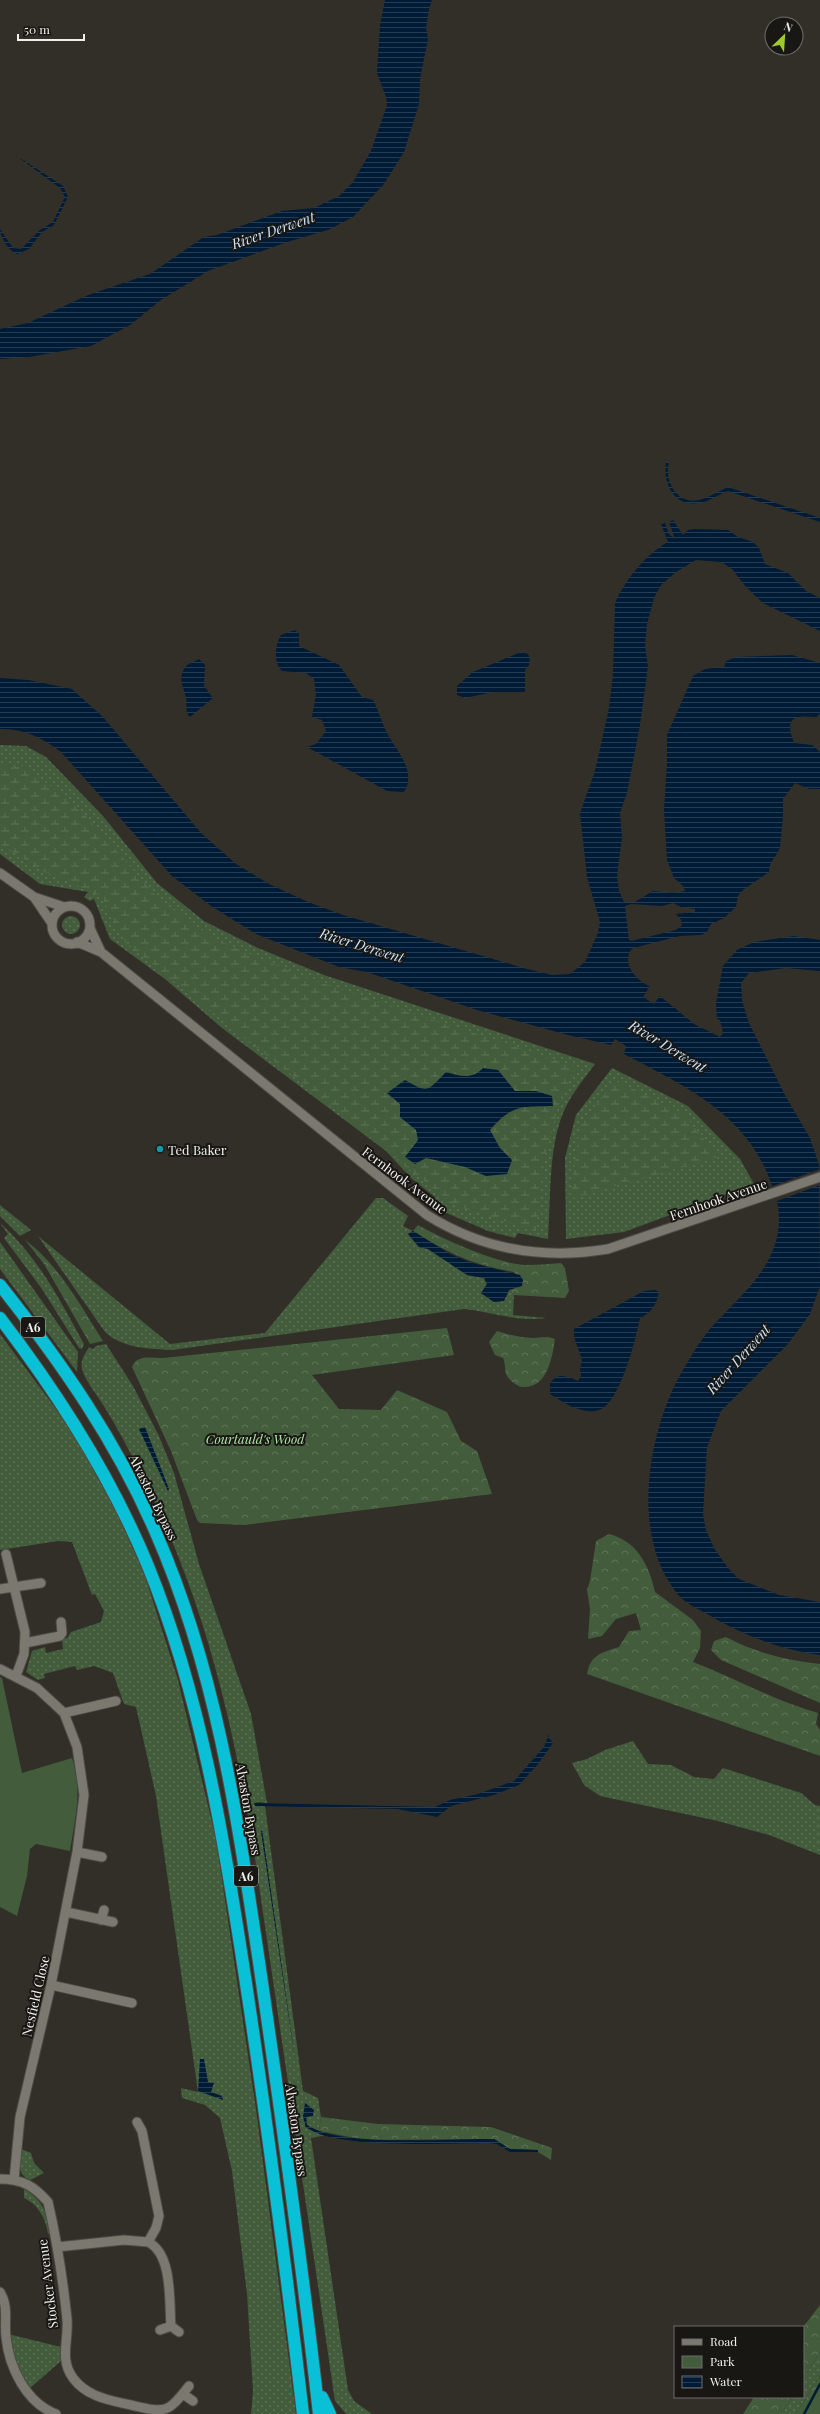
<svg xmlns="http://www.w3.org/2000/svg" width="820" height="2414" font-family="'Playfair Display',serif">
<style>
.grass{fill:url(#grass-dots)}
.forest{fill:url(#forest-crowns)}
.wetland{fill:url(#wetland-marsh)}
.park{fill:#425c3c}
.water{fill:url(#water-rules);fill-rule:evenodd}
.pier{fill:#322f28}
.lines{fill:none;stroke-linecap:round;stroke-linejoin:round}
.stream{stroke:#001b35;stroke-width:2.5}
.street-casing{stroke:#4d4b44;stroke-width:11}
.highway-casing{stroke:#4d4b44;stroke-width:14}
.street{stroke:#7b786f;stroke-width:9}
.highway{stroke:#0ac0d7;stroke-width:12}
.culture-dot{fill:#0f9aa8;stroke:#181714;stroke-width:1.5}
.labels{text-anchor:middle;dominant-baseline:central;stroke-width:4;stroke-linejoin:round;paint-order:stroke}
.shield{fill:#181714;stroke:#afaeaa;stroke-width:1}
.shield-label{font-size:12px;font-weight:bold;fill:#f0efea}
.poi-label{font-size:13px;fill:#f0efea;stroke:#181714;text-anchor:start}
.street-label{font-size:13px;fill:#f0efea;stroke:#181714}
.park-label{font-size:13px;font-style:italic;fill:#aee6a2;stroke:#181714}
.water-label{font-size:14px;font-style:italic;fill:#cce6fe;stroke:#181714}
</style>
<defs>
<pattern id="grass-dots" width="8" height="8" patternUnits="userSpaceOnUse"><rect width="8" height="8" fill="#425c3c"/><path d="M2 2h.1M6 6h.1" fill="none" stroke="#5e7458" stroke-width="1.8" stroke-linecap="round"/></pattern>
<pattern id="forest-crowns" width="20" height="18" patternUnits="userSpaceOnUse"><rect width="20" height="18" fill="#425c3c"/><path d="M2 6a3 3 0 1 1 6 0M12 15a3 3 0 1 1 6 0" fill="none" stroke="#5e7458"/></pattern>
<pattern id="wetland-marsh" width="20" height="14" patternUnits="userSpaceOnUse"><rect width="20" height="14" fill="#425c3c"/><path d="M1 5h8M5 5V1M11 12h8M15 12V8" fill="none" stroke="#5e7458"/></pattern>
<pattern id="water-rules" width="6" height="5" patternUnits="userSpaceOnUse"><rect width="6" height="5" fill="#001b35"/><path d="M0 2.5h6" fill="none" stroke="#263c52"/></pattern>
</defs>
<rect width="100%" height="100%" fill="#322f28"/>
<!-- grass -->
<path class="grass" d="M0 745 26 746 46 757 103 816 157 883 204 921 258 948 324 975 595 1064C583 1080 570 1096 563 1113 548 1151 551 1199 548 1239L518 1233 515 1238 488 1231 435 1208V1197L411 1178 386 1151 222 1028 165 979 110 939 94 899 90 901 84 897 88 892 40 884 0 854Z
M62 925a9 9 0 1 1 18 0a9 9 0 1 1-18 0Z
M612 1068 688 1106 740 1159 754 1184 624 1232 566 1239 565 1158 576 1115Z
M376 1198H383L408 1216 403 1226 413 1231 408 1234 419 1247 428 1249 467 1275 484 1278 487 1284 481 1293 494 1302 506 1298 509 1290 514 1295 513 1315 546 1318C518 1322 492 1312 464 1309L172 1350C149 1349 122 1348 105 1332L38 1236 170 1344 265 1333Z
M0 1205 31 1230 20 1236 0 1216Z
M0 1223C38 1257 60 1300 84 1344L82 1349 79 1348 42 1289 4 1238 8 1234Z
M0 1242 78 1352 77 1372 0 1269Z
M0 1334 71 1429 117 1513 144 1573 178 1680 216 1839 256 2109 296 2414H251L253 2391 247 2294 232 2171 220 2118 205 2105 182 2098 181 2088 198 2092 156 1796 136 1707 124 1704 113 1673 94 1666 77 1670 75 1666 44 1674 45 1678 38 1680 26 1672 32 1651 45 1647 46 1653 63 1649 62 1639 67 1638 71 1632 101 1622 104 1611 95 1594 92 1595 72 1542 58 1541 0 1550Z
M106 1344 133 1386 159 1436 174 1473 199 1564 251 1714 267 1803 257 1802 255 1806H265L303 2091 318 2098 321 2117 319 2131 307 2125 305 2104V2127L327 2135 311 2138 348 2390 354 2401 372 2414H346L335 2401 253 1845C230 1707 201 1590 137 1466 127 1446 117 1427 105 1408 98 1396 86 1382 82 1369 80 1360 85 1354 89 1347L93 1349 96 1346Z
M633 1741 648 1764 671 1765 694 1777 714 1779 723 1768 801 1793 815 1805 820 1806V1855L769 1835 718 1821 600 1796 584 1785 572 1763 587 1759 605 1750Z
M21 2149 31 2153 34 2163 44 2173 30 2180C16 2174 20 2161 21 2149Z
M24 2189C43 2200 47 2213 51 2234H48C46 2219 38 2204 24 2198Z
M8 2334 61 2347 62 2360 29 2389 11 2355Z
M820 2352V2375L796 2414H781L792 2397H803V2379Z"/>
<!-- forest -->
<path class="forest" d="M418 1225C443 1239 496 1263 524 1265 536 1265 549 1264 561 1263L565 1268 569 1291 565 1298 514 1295 509 1290 522 1285 514 1272C476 1266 445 1252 413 1231Z
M25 1240C59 1265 80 1305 103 1341L90 1344 44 1264Z
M447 1328 454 1355 312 1375 339 1409 381 1410 397 1390 447 1412 461 1441 477 1451 492 1494 245 1525 200 1523 197 1520 171 1451 132 1367C137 1354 151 1358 163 1358Z
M497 1331C509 1335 520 1337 533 1338 542 1338 546 1336 555 1339 552 1359 547 1389 522 1387 518 1387 509 1380 507 1376 504 1371 506 1364 503 1358L495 1355 489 1342Z
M609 1534C637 1541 649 1565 655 1592L693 1620 701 1631 700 1648 693 1662C735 1678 775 1701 818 1713L816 1724 820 1730V1756L587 1674C591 1654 601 1653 619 1647L629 1631 641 1630 636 1613 616 1619 602 1636 588 1639 590 1609 587 1590 590 1581 596 1541Z
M726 1637C756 1653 786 1660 820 1664V1703L721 1660 711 1650 714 1641Z
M321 2117 378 2124 491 2127 552 2148 551 2160 538 2152V2150L510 2149 494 2139 365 2140 319 2131Z
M820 2305V2352L803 2379V2327Z
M820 2375V2414H796Z
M754 2397H792L781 2414H743Z"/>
<!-- wetland -->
<path class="wetland" d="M0 765 26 766 82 812 161 901 215 939 307 978 576 1067 558 1107 544 1162 536 1231 454 1205 126 943 101 896 43 871 0 844Z
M616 1081 683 1113 718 1157 570 1199 580 1124Z"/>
<!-- park -->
<path class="park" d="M0 1677 2 1678 22 1773 72 1758C83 1790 75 1818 70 1851L36 1844 30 1849 27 1876 17 1916 0 1907Z
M820 2382V2414H803Z"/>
<!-- water -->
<path class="water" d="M385 0H432L429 9 426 28 428 39 420 79 419 104 404 152 384 184 353 217 328 230 287 242 208 271 161 300 130 325 91 346 29 357 0 359V329L28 323 88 295 150 274 204 237 217 235 282 211 314 208 339 196 353 182 371 151 387 105 386 97 377 73 380 25Z
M14 154 63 186 68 197 54 225 42 232 29 249 18 254C10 253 0 237 0 229L13 248 21 249 40 230 53 222 65 197 60 188Z
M666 462H669C664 480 676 505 699 500 708 498 719 491 728 487L820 518V522L728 491C719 494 709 502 699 503 673 507 663 483 666 462Z
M673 520 683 535 688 530 695 529 728 530 738 537 753 542 759 548 765 564 788 573 806 591 820 598V631L763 603 746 587 732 569 721 562 696 560 676 572 661 585 654 598 647 624 645 646 648 666 640 725 627 793 620 813 622 837 617 876 619 891 624 902H635L653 891 673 893 685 891 683 886 674 878 667 860 664 810 667 763V735L693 676 705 669 724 667 726 661 737 657 792 655 820 663V714L816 717C794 715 784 717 794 743L812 745 820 752V789H809L795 783 783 799V817L780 847C777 857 769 860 769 872L743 890 738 896 736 907 724 918 711 924 707 932 701 935 680 936 633 948C619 961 637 982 650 986L643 997 654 1004 660 996 694 1024 720 1037 723 1033 720 1020 717 1019 716 1003 723 966 737 950 754 942 794 936 820 940V971L786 968 749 973 741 983 742 1001 749 1023 786 1097 810 1138 819 1165 820 1286 810 1314 788 1344 721 1411 707 1447 703 1514 706 1530 714 1548 728 1568 739 1579 779 1595 820 1602V1655C780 1649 744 1636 709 1615 697 1608 685 1604 676 1592 630 1534 648 1429 683 1370 691 1356 700 1341 710 1329 739 1296 780 1267 779 1217 779 1204 774 1190 769 1178 745 1113 681 1084 624 1054L626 1046 615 1039 611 1045 568 1035 477 1010 367 972 339 967 256 934 211 906 172 876 61 752C43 738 23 728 0 729V678L28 680 72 689 103 717 202 834 236 864 269 884 308 902 343 915 527 969 552 975 570 974 585 962 598 933 600 922 587 877 580 813 595 771 609 708 613 674 615 603C626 579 645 555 668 542L661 524 665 523 669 534 675 539 669 522ZM673 903 681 907 695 909V912L676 914 681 920 682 925 676 930 631 941 629 940 625 906 631 904 662 906Z
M295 630 299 634V646L339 665 362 697 373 700C379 711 382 724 388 735 397 751 417 772 404 792L387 791 307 747 316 744 326 731 322 720 312 717 316 695 314 679 306 673 282 671C273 663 275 645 281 635Z
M521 652 528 654 530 658 529 665 525 670V692H493L465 698 457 695V686L473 672Z
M199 659 205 665 204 686 213 698 190 717C185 713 187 705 186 699 184 685 176 679 187 665Z
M483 1068 498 1070 515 1091H536L552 1096 553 1106C521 1107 513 1104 490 1130L500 1148 512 1160 507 1174 486 1176 465 1167 426 1158 415 1164 405 1157 418 1140 416 1130 400 1117V1104L387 1093 405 1080C429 1094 427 1091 446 1072 460 1076 472 1080 483 1068Z
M413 1231 450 1254 472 1263 520 1275 523 1280 522 1286 509 1290 504 1301 494 1302 481 1293 487 1284 484 1278 467 1275 428 1249 419 1247 408 1234Z
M655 1290 659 1292C657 1304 651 1313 640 1318 636 1338 620 1404 599 1410 582 1415 564 1403 550 1394V1383C559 1372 566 1376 578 1381L581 1376 580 1369 582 1360 574 1337V1329L644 1291Z
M145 1427 169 1489 168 1491 139 1429Z
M549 1734V1738L553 1743 538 1764 519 1785 494 1795 451 1806 437 1817 398 1809 255 1806 254 1803 435 1807 450 1800 478 1794 514 1781 544 1747Z
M262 1829 297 2072 261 1832Z
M200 2059H204L208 2082 214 2083 211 2092 222 2096 223 2100 198 2091Z
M305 2103 314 2110 313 2116 306 2117 307 2125C339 2148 451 2138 494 2139L510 2149 538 2150V2152H510L497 2144 489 2143C450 2143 334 2150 306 2127L303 2117Z"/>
<!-- pier -->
<path class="pier" d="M820 1169V1185L775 1202 770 1187Z"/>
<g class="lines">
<!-- stream -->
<path class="stream" d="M804 2414 820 2384"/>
<!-- street casing -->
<g class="street-casing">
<path id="street" d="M0 873 34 897 64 907
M34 897 51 922
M52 925a19 19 0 1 1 38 0a19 19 0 1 1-38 0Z
M90 928 101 952
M77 942 101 952 427 1215C483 1250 543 1260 608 1249L820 1177
M6 1554 25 1632 24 1654 16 1676
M0 1589 41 1583
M25 1643 60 1636 62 1633 61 1622
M0 1669 37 1688 64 1713 77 1747 84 1795 77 1852 51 1985 20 2117 14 2180
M64 1713 116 1701
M77 1852 102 1857
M66 1912 113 1922
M101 1920 104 1910
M51 1985 132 2003
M0 2179C22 2179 34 2186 48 2202 57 2241 63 2280 67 2319 69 2340 59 2359 73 2378 87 2397 109 2400 131 2405 166 2413 167 2414 189 2386
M148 2242C173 2254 169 2302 171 2326
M57 2247 124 2240 148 2242 156 2228 159 2216 142 2131 137 2122
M0 2292C9 2307 4 2321 6 2337 9 2367 26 2403 56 2414
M160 2330 171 2326 179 2332
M183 2394 193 2401"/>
</g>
<!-- highway casing -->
<g class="highway-casing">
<path id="highway" d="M0 1285C61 1362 117 1442 156 1533 216 1670 237 1815 259 1962 281 2113 302 2263 319 2414
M0 1318C59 1395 111 1476 148 1566 201 1696 224 1839 245 1977 267 2122 286 2268 303 2414
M322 2397 330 2414"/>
</g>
<!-- street -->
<use href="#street" class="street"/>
<!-- highway -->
<use href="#highway" class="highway"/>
</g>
<!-- markers -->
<circle class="culture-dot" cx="160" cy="1149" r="4"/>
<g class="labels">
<!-- shield labels -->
<g class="shield">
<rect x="21" y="1317" width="24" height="20" rx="3"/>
<rect x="234" y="1866" width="24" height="20" rx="3"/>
</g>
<g class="shield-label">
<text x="33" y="1327">A6</text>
<text x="246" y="1876">A6</text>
</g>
<!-- poi labels -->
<g class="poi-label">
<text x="168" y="1149">Ted Baker</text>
</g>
<!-- street labels -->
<g class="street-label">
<text transform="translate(405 1180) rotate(37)">Fernhook Avenue</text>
<text transform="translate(718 1199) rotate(-19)">Fernhook Avenue</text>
<text transform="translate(154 1497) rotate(64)">Alvaston Bypass</text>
<text transform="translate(249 1809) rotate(80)">Alvaston Bypass</text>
<text transform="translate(35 1996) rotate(-77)">Nesfield Close</text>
<text transform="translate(297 2130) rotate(82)">Alvaston Bypass</text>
<text transform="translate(47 2284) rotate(-97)">Stocker Avenue</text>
</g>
<!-- park labels -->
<g class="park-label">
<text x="255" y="1438">Courtauld's Wood</text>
</g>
<!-- water labels -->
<g class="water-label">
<text transform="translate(273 230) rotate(-19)">River Derwent</text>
<text transform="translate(362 945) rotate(17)">River Derwent</text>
<text transform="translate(668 1046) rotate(31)">River Derwent</text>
<text transform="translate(738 1359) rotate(-48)">River Derwent</text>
</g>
</g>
<!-- legend -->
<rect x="674" y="2326" width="130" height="72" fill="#181714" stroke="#6e6d6a"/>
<rect x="682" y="2339" width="20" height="6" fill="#7b786f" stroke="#6e6d6a"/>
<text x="710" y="2346" font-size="12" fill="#f0efea">Road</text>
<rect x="682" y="2356" width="20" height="12" fill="#425c3c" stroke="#6e6d6a"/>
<text x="710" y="2366" font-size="12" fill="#f0efea">Park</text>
<rect x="682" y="2376" width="20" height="12" fill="url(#water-rules)" stroke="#6e6d6a"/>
<text x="710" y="2386" font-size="12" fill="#f0efea">Water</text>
<!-- north arrow -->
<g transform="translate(784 36) rotate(25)"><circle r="19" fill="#181714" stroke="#6e6d6a"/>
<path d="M0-3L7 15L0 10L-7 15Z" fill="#9eca2e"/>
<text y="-6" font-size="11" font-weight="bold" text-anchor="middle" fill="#f0efea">N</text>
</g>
<!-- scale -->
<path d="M18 34v6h66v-6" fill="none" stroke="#f0efea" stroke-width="2"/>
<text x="24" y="34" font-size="12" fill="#f0efea" stroke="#181714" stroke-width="3" paint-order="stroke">50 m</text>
</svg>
